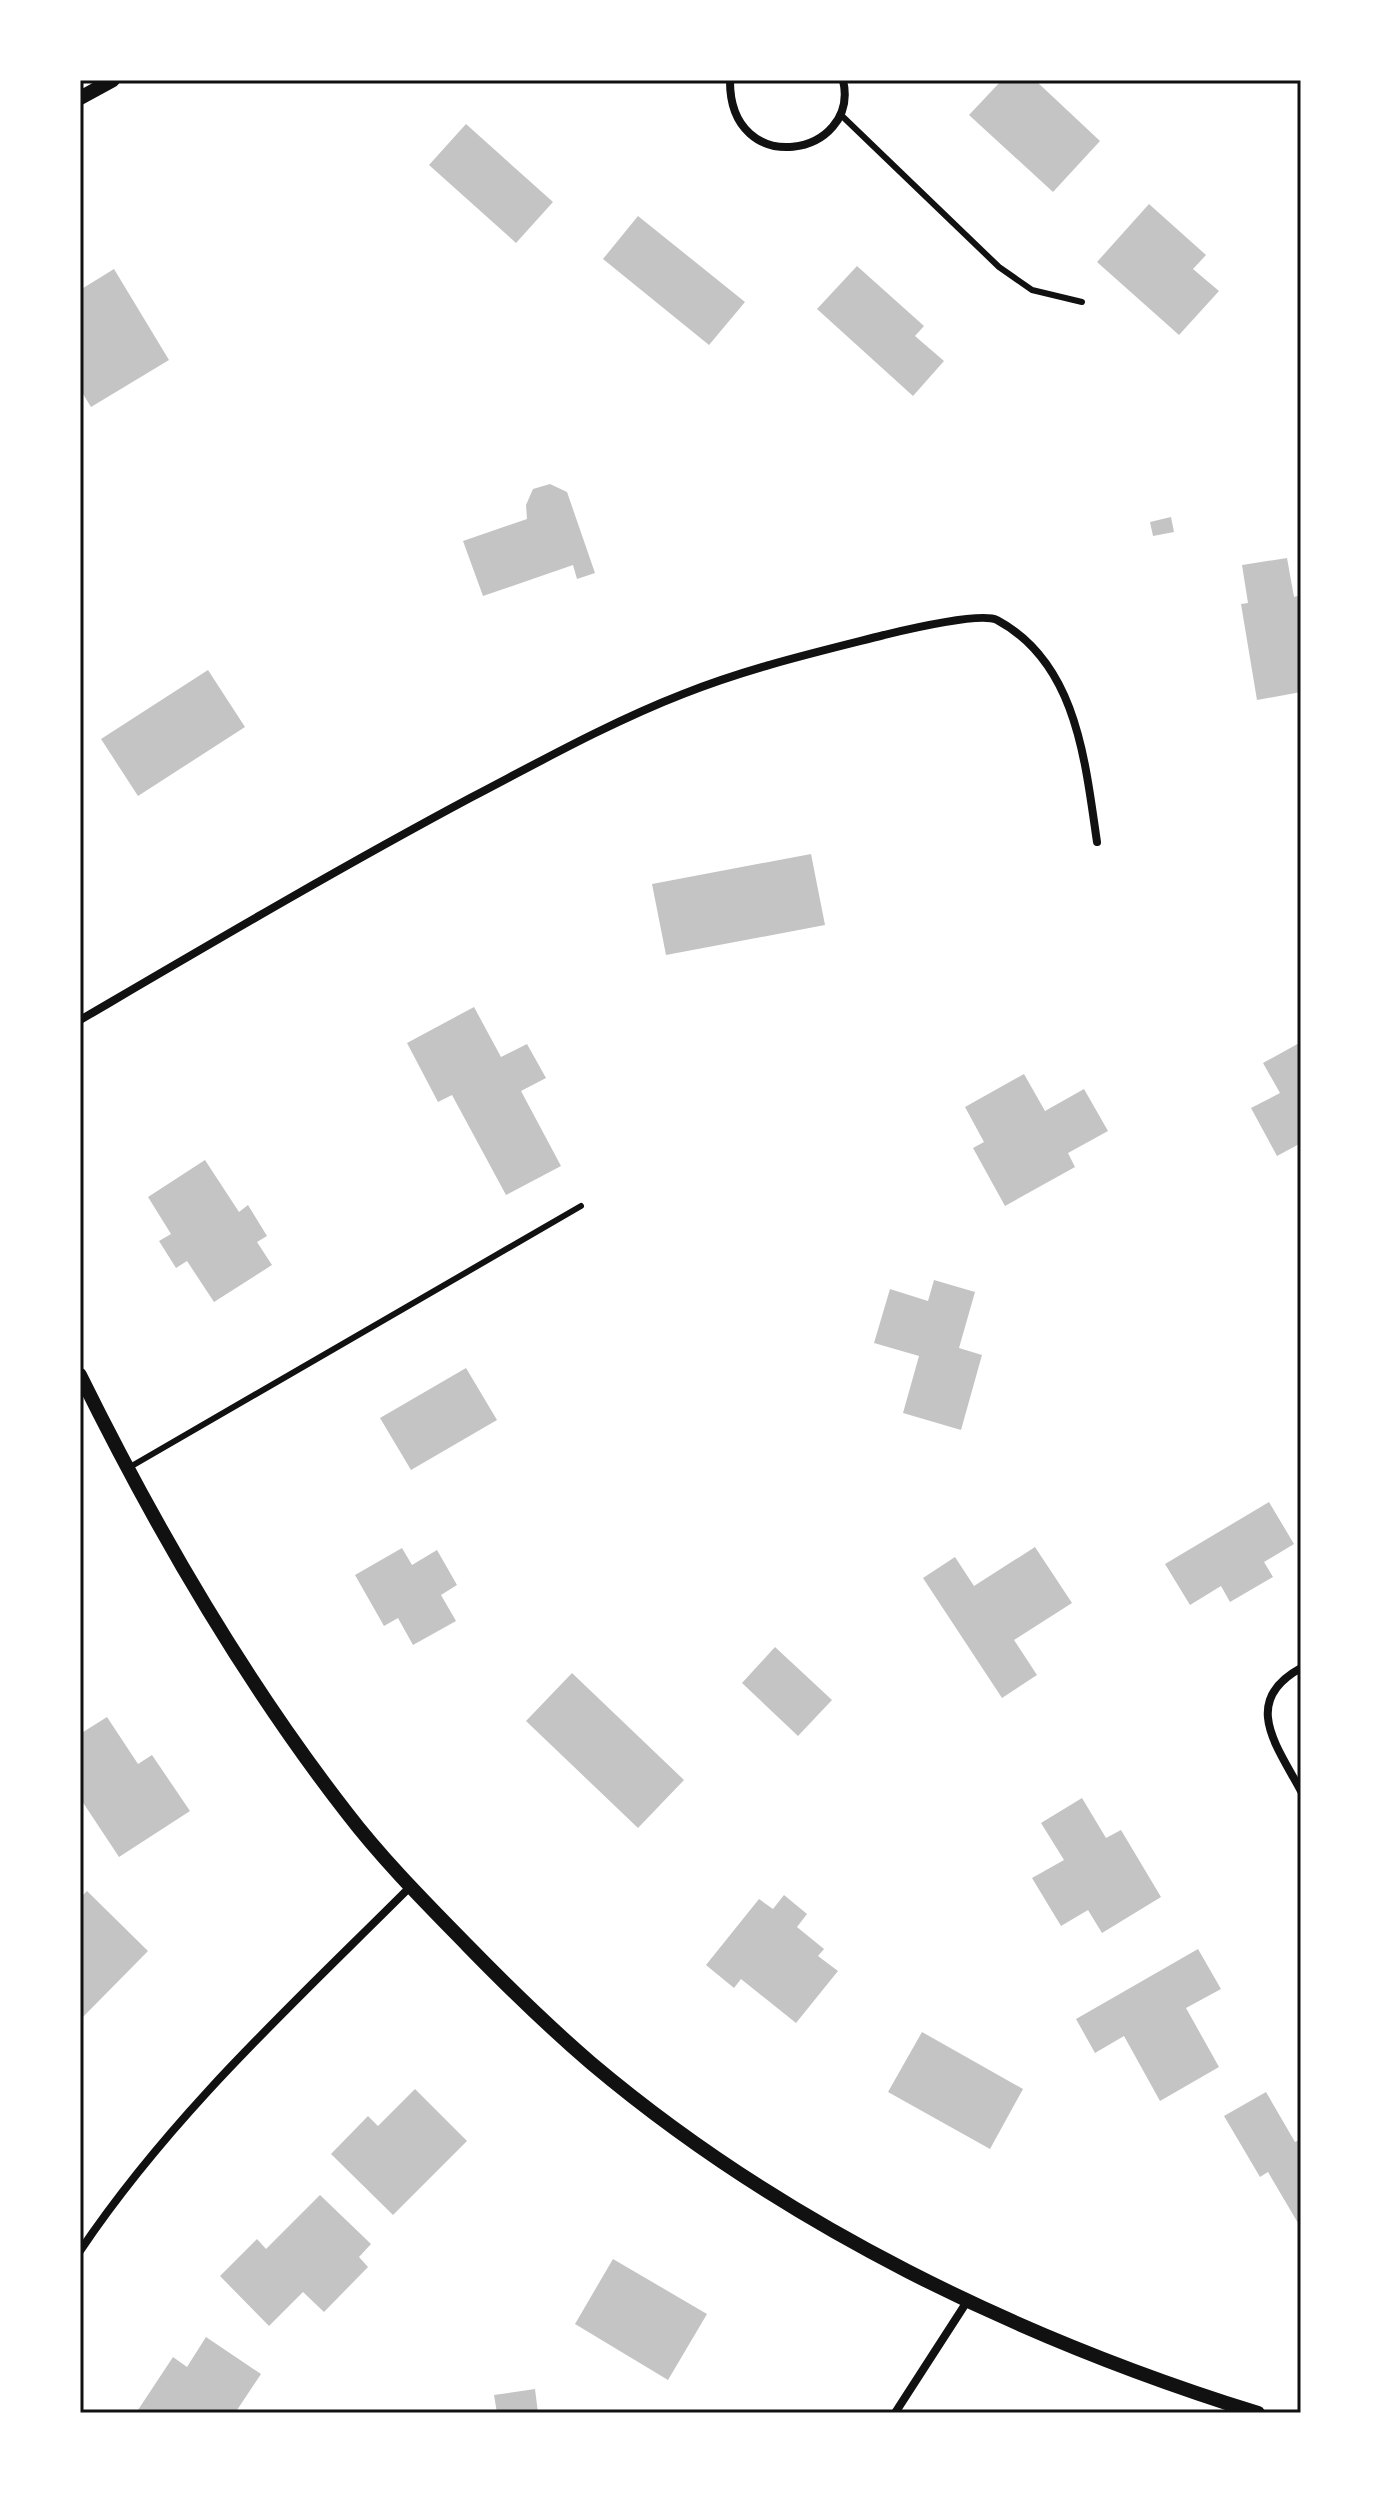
<svg xmlns="http://www.w3.org/2000/svg" width="1381" height="2493" font-family="Spectral,serif">
<style>
.building{fill:#c4c4c4}
.lines{fill:none;stroke-linecap:round;stroke-linejoin:round}
.service{stroke:#111;stroke-width:6}
.minor{stroke:#111;stroke-width:8}
.tertiary{stroke:#111;stroke-width:14}
.neatline{fill:none;stroke:#111;stroke-width:3}
</style>
<rect width="100%" height="100%" fill="#fff"/>
<!-- building -->
<path class="building" d="M1002 80H1035L1100 141 1053 192 969 115Z
M466 124 553 202 516 243 429 165Z
M1149 204 1206 255 1193 269 1219 291 1179 335 1097 262Z
M638 216 745 302 709 345 603 259Z
M857 266 924 326 915 336 944 361 913 396 817 309Z
M114 269 169 360 91 407 80 389V290Z
M550 484 567 492 595 573 577 579 573 565 483 596 463 541 527 519 526 505 533 489Z
M1171 517 1174 532 1153 536 1150 522Z
M1287 558 1294 597 1301 595V692L1257 700 1241 604 1248 603 1242 565Z
M208 670 245 727 138 796 101 739Z
M811 854 825 925 666 955 652 884Z
M474 1007 501 1057 527 1044 546 1078 521 1091 561 1166 506 1195 452 1095 438 1102 407 1043Z
M1301 1042V1143L1277 1156 1251 1108 1280 1093 1263 1063Z
M1024 1074 1045 1111 1084 1089 1108 1131 1068 1153 1075 1167 1005 1206 973 1148 984 1142 965 1107Z
M205 1160 239 1212 248 1205 267 1236 257 1242 272 1265 214 1302 187 1261 176 1268 159 1241 171 1234 148 1197Z
M934 1280 975 1292 959 1348 982 1355 961 1430 903 1413 919 1356 874 1343 890 1289 928 1301Z
M466 1368 497 1420 411 1470 380 1418Z
M1269 1502 1294 1544 1264 1562 1273 1577 1230 1602 1221 1586 1190 1605 1165 1564Z
M1035 1547 1072 1603 1014 1640 1037 1675 1002 1698 923 1578 955 1557 974 1586Z
M402 1548 412 1565 437 1550 457 1585 441 1595 456 1621 413 1645 398 1618 384 1626 355 1575Z
M775 1647 832 1700 798 1736 742 1683Z
M572 1673 684 1780 638 1828 526 1721Z
M107 1717 138 1764 152 1755 190 1811 119 1857 80 1798V1734Z
M1082 1798 1106 1838 1121 1830 1161 1897 1102 1933 1088 1910 1061 1926 1032 1878 1064 1860 1041 1823Z
M87 1891 148 1951 80 2020V1898Z
M784 1895 807 1914 797 1927 824 1949 818 1956 838 1971 796 2023 741 1979 734 1988 706 1965 759 1899 773 1909Z
M1198 1949 1221 1989 1186 2008 1219 2067 1160 2101 1124 2036 1095 2053 1076 2019Z
M922 2032 1023 2089 990 2149 888 2092Z
M415 2089 467 2141 393 2215 331 2154 368 2116 378 2126Z
M1266 2092 1295 2142 1301 2139V2221L1298 2223 1268 2172 1260 2177 1224 2116Z
M320 2195 371 2244 359 2257 368 2267 324 2312 303 2292 269 2326 220 2276 257 2239 266 2249Z
M613 2259 707 2314 668 2380 575 2324Z
M206 2337 261 2374 235 2413H136L173 2357 187 2367Z
M535 2389 538 2413H497L494 2395Z"/>
<g class="lines">
<!-- service -->
<path class="service" d="M840 114 999 267 1032 290 1082 302
M130 1467 581 1206"/>
<!-- minor -->
<path class="minor" d="M730 80C729 181 861 157 843 80
M80 1020C210 944 339 868 472 797 541 761 611 722 683 694 748 668 817 652 884 635 905 630 980 612 997 620 1077 663 1085 761 1097 842
M1301 1668C1240 1701 1277 1746 1301 1791
M80 2251C172 2114 294 2003 410 1887
M895 2413 968 2300"/>
<!-- tertiary -->
<path class="tertiary" d="M80 98 113 80
M80 1375C155 1527 242 1678 347 1813 383 1860 426 1903 467 1945 507 1986 548 2026 591 2063 783 2225 1020 2339 1258 2413"/>
</g>
<!-- border -->
<rect width="1381" height="2493" fill="none" stroke="#ffffff" stroke-width="164"/>
<rect x="82" y="82" width="1217" height="2329" class="neatline"/>
</svg>
